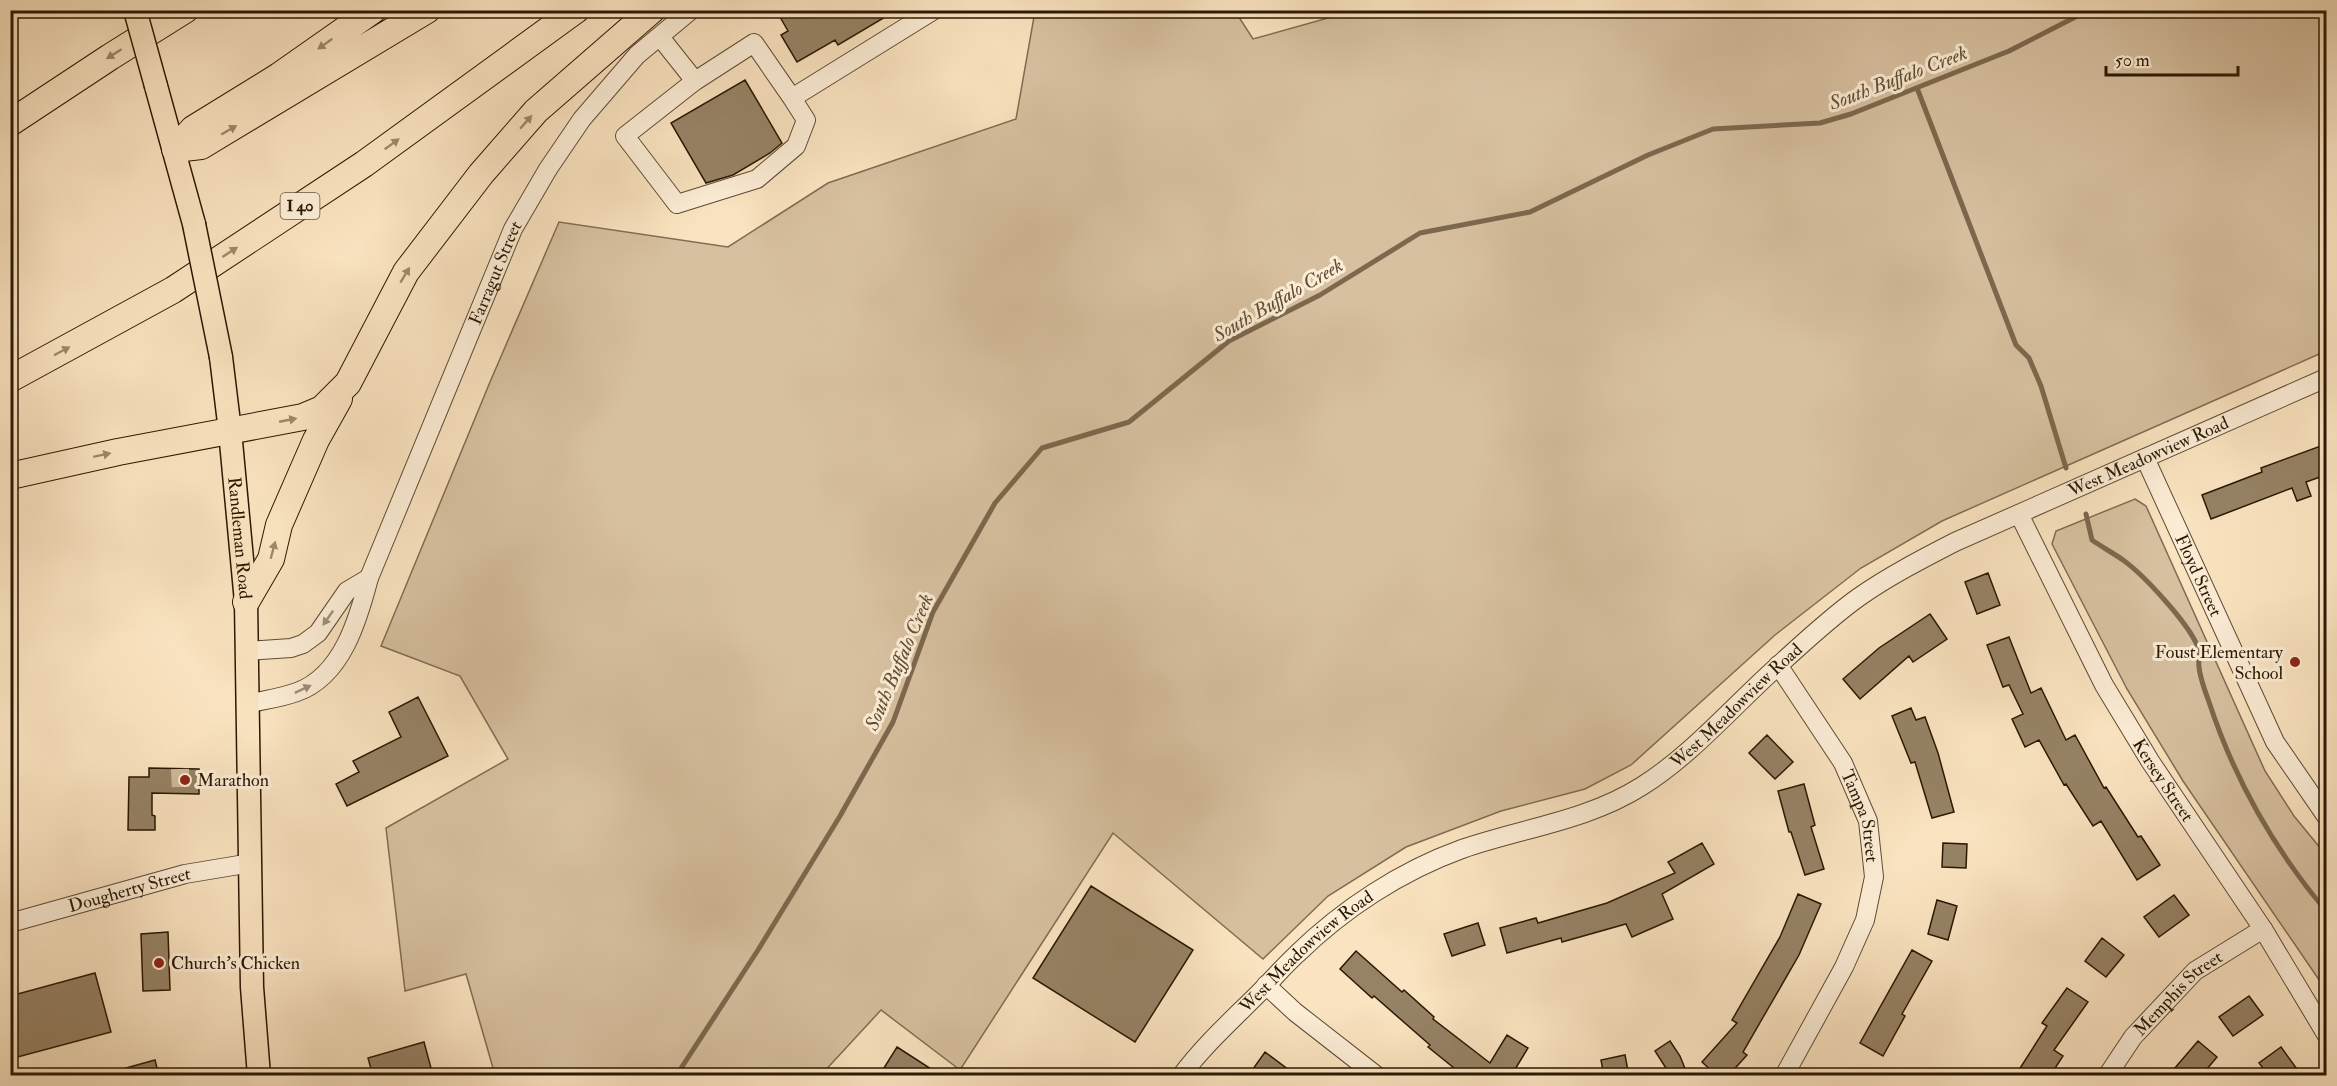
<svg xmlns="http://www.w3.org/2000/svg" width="2337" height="1086" font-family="'IM FELL Double Pica',serif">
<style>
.green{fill:#d7c0a0;stroke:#806c52;stroke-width:1.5}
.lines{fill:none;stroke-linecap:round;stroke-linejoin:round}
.stream{stroke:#7c684e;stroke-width:5}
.building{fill:#968265;stroke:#2a1803;stroke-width:1.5}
.minor-tunnel{stroke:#d0ba9a;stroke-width:18;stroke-dasharray:18 9;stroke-linecap:butt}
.minor-casing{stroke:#5e4b32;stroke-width:20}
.major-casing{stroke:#2a1803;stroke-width:25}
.highway-casing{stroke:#2a1803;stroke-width:28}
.minor{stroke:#fcedd6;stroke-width:18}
.major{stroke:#fae3c0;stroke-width:22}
.highway{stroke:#fae3c0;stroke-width:26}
.major-bridge-casing{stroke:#2a1803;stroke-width:25;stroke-linecap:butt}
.major-bridge{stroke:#fae3c0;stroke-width:22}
.oneway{fill:#9c886b}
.oneway2{fill:#9e8d77}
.poi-dot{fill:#8f2418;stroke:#fcedd6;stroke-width:2}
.labels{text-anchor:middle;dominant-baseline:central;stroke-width:6;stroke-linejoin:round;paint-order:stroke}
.shield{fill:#fcedd6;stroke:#695842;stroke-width:1.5}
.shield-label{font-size:16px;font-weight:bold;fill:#2a1803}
.street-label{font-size:18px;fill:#2a1803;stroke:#fcedd6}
.poi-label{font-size:18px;fill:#2a1803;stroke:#fcedd6;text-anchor:start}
.water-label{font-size:20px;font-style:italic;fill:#614e35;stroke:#fcedd6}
</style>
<rect width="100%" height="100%" fill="#fae3c0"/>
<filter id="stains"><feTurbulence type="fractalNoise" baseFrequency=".00333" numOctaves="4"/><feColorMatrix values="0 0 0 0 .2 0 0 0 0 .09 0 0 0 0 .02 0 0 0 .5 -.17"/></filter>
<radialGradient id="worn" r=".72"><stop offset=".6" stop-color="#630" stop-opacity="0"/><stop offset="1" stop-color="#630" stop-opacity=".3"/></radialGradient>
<!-- green -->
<path class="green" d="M1353 11H2326V351L1942 521 1861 568 1775 635 1631 765 1585 789 1501 811 1406 847 1328 896 1263 959 1113 833 960 1070 881 1010 821 1075H495L466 974 405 991 386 828 508 759 460 676 381 646 490 382 559 222 728 247 828 183 1016 119 1035 11H1235L1253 39Z
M2135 499 2146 506 2265 771 2294 816 2326 855V990L2183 781 2127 689 2052 544 2056 531Z"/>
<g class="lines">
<!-- stream -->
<path class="stream" d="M1917 88 2016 345 2029 358 2041 386 2066 468
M2086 514 2092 540C2102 547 2113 553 2123 560 2144 575 2187 622 2197 645 2201 652 2198 659 2199 667 2200 678 2205 691 2209 702 2234 778 2275 850 2326 911
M676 1076 758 950 840 816 893 722 933 612 995 503 1042 448 1129 422 1229 341 1320 295 1420 233 1530 212 1648 155 1713 129 1820 123 1851 114 2009 51 2089 10"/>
</g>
<!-- building -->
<path class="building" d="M776 10H897L838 45 835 40 797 62 781 35 788 31Z
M745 80 782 143 770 153 733 175 706 183 671 123Z
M2326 444V475L2306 482 2311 496 2297 501 2292 488 2211 519 2202 495 2262 472 2261 468Z
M1988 573 2000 605 1977 614 1965 582Z
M1930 614 1947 639 1913 662 1909 656 1860 699 1843 679 1879 648Z
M2009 637 2031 693 2041 688 2066 740 2075 735 2104 788 2106 787 2138 837 2141 836 2160 865 2137 880 2101 821 2093 826 2066 784 2064 785 2039 740 2025 747 2012 719 2023 714 2009 685 2003 687 1987 645Z
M418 697 448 756 347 806 336 784 359 772 353 761 401 737 389 712Z
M1911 708 1916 720 1925 717 1938 753 1954 812 1932 818 1915 762 1911 763 1892 716Z
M1767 735 1793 762 1775 779 1749 753Z
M149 768 199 769V794L152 793V815L155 816V830H128L129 777H149Z
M1804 784 1815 825 1811 827 1824 869 1805 875 1791 832H1789L1778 791Z
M1702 843 1714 864 1662 894 1673 919 1632 937 1626 924 1562 942 1561 938 1507 953 1500 928 1536 918 1538 923 1607 903 1675 873 1668 862Z
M1943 843 1967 844 1966 868 1942 867Z
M1091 886 1193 950 1135 1042 1033 978Z
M1798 894 1821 904 1799 955 1743 1052 1747 1055 1728 1076H1717L1702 1062 1737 1023 1732 1020 1780 937Z
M2174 895 2189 915 2159 937 2144 917Z
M1937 900 1957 906 1948 940 1928 934Z
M1478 923 1485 945 1452 956 1444 934Z
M168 932 170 990 143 991 141 934Z
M2102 938 2124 955 2106 977 2085 961Z
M1912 950 1932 961 1902 1014 1905 1016 1883 1056 1860 1043Z
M1356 951 1402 992 1404 990 1434 1017 1433 1019 1490 1063 1507 1035 1528 1048 1511 1076H1464L1428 1047 1430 1045 1374 996 1372 998 1340 969Z
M95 973 111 1032 10 1059V996Z
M2067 988 2088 1002 2054 1050 2063 1056 2050 1076H2015L2047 1026 2042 1023Z
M2249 996 2263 1015 2233 1036 2219 1017Z
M1670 1041 1680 1056 1688 1076H1671L1655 1051Z
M2198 1041 2217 1057 2201 1076H2168Z
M424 1042 431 1068 403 1076H373L368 1058Z
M897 1047 942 1076H879Z
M2281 1047 2302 1076H2269L2259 1063Z
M1265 1052 1297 1076H1248Z
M1625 1055 1629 1076H1604L1601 1060Z
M155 1060 159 1076H115V1071Z"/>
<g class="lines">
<!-- minor-tunnel -->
<path class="minor-tunnel" d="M180 769 181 794"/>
<!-- minor casing -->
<g class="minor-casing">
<g id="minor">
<path d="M660 37 695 81"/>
<path d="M792 98 806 120 796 146 757 179 677 204 625 136 695 81 754 43 792 98 934 10"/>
<path id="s1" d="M2145 458 2275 742 2326 816"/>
<path id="s2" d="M2019 514 2104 685 2150 761 2263 929 2326 1034"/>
<path d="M247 651 291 648 303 644 318 633 347 591 369 578"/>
<path id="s3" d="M1778 665 1843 763 1868 821 1874 877 1865 920 1844 967 1784 1076"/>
<path id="s4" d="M247 704C263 700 281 698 297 692 342 676 358 620 369 578L513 229 548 169 582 119 637 55 691 10"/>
<path id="s5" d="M10 923 185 874 251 863"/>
<path d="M1266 985 1295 1012 1377 1076"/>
<path id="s6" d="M1181 1076C1204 1045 1233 1019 1260 992 1272 980 1284 966 1297 954 1343 909 1401 871 1462 849 1522 828 1587 821 1642 786 1693 754 1734 705 1779 665 1804 642 1831 617 1859 597 1889 576 1922 559 1955 542L2326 378"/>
<path id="s7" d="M2107 1076 2133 1037 2195 971 2263 929"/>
</g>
</g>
<!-- major casing -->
<g class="major-casing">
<g id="major">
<path d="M156 86 194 224"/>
<path id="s8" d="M221 357 230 431 246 602 252 987 259 1076"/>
</g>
</g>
<!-- highway casing -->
<g class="highway-casing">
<path id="highway" d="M10 123 110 57 185 10
M175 149 201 146 427 10
M175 149 193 129 279 76 373 10
M10 379 173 290 364 164 576 10
M10 476 118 452 303 417 322 409 348 383 406 272 481 174 536 111 652 10
M246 602 271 559 279 525 316 440 339 399"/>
</g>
<!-- minor -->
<use href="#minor" class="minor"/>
<!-- major -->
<use href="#major" class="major"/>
<!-- highway -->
<use href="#highway" class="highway"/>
<!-- major-bridge casing -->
<g class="major-bridge-casing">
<path id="major-bridge" d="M135 10 156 86
M194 224 221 357"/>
</g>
<!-- major-bridge -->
<use href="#major-bridge" class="major-bridge"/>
</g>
<!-- one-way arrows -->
<defs><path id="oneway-solid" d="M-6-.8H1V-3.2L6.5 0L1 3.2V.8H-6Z" transform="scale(1.5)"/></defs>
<g class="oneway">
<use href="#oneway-solid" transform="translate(325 44) rotate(145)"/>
<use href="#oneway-solid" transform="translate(114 54) rotate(148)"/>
<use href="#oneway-solid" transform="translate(526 122) rotate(-49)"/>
<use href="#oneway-solid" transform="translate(229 130) rotate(-30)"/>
<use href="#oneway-solid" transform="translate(392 144) rotate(-36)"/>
<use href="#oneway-solid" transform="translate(230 252) rotate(-33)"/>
<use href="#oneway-solid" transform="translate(405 275) rotate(-59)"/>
<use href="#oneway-solid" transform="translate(62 351) rotate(-28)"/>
<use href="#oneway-solid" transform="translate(288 420) rotate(-11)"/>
<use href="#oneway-solid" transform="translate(102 455) rotate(-12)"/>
<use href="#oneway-solid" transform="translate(273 550) rotate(-75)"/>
</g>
<g class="oneway2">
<use href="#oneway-solid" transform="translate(328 618) rotate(125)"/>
<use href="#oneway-solid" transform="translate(303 689) rotate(-25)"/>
</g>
<!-- markers -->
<g class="poi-dot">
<circle cx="2295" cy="662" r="6"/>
<circle cx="185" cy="780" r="6"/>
<circle cx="159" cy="963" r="6"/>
</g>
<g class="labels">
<!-- shield labels -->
<rect class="shield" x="280.5" y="193" width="39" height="26" rx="4.5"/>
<g class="shield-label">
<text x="300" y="206">I 40</text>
</g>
<!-- street labels -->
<g class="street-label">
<text stroke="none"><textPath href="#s4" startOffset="522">Farragut Street</textPath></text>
<text stroke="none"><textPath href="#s6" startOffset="1167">West Meadowview Road</textPath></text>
<text stroke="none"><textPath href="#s8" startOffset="182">Randleman Road</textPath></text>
<text stroke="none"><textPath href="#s1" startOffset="129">Floyd Street</textPath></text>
<text stroke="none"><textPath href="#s6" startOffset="681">West Meadowview Road</textPath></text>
<text stroke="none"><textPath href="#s2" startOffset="303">Kersey Street</textPath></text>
<text stroke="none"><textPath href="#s3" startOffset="174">Tampa Street</textPath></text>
<text stroke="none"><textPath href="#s5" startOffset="124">Dougherty Street</textPath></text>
<text stroke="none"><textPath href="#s6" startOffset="177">West Meadowview Road</textPath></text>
<text stroke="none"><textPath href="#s7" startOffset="110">Memphis Street</textPath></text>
</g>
<!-- poi labels -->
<g class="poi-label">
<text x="2283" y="652" text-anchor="end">Foust Elementary<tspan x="2283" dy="21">School</tspan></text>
<text x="197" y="780">Marathon</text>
<text x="171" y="963">Church's Chicken</text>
</g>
<!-- water labels -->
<g class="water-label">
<text transform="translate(1898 78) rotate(-21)">South Buffalo Creek</text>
<text transform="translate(1278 300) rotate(-30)">South Buffalo Creek</text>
<text transform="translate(899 662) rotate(-67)">South Buffalo Creek</text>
</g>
</g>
<!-- margin -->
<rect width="2337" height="1086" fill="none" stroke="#fae3c0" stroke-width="36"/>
<rect x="12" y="12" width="2313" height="1062" fill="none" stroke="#2a1803" stroke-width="3"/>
<rect x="18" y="18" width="2301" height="1050" fill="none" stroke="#2a1803" stroke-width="1.5"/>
<!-- scale -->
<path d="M2106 66v9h132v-9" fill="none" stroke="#2a1803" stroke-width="3"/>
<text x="2115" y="66" font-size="18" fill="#2a1803" stroke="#fcedd6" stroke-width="4.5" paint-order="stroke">50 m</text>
<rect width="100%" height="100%" filter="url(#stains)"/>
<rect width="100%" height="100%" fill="url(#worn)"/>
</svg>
